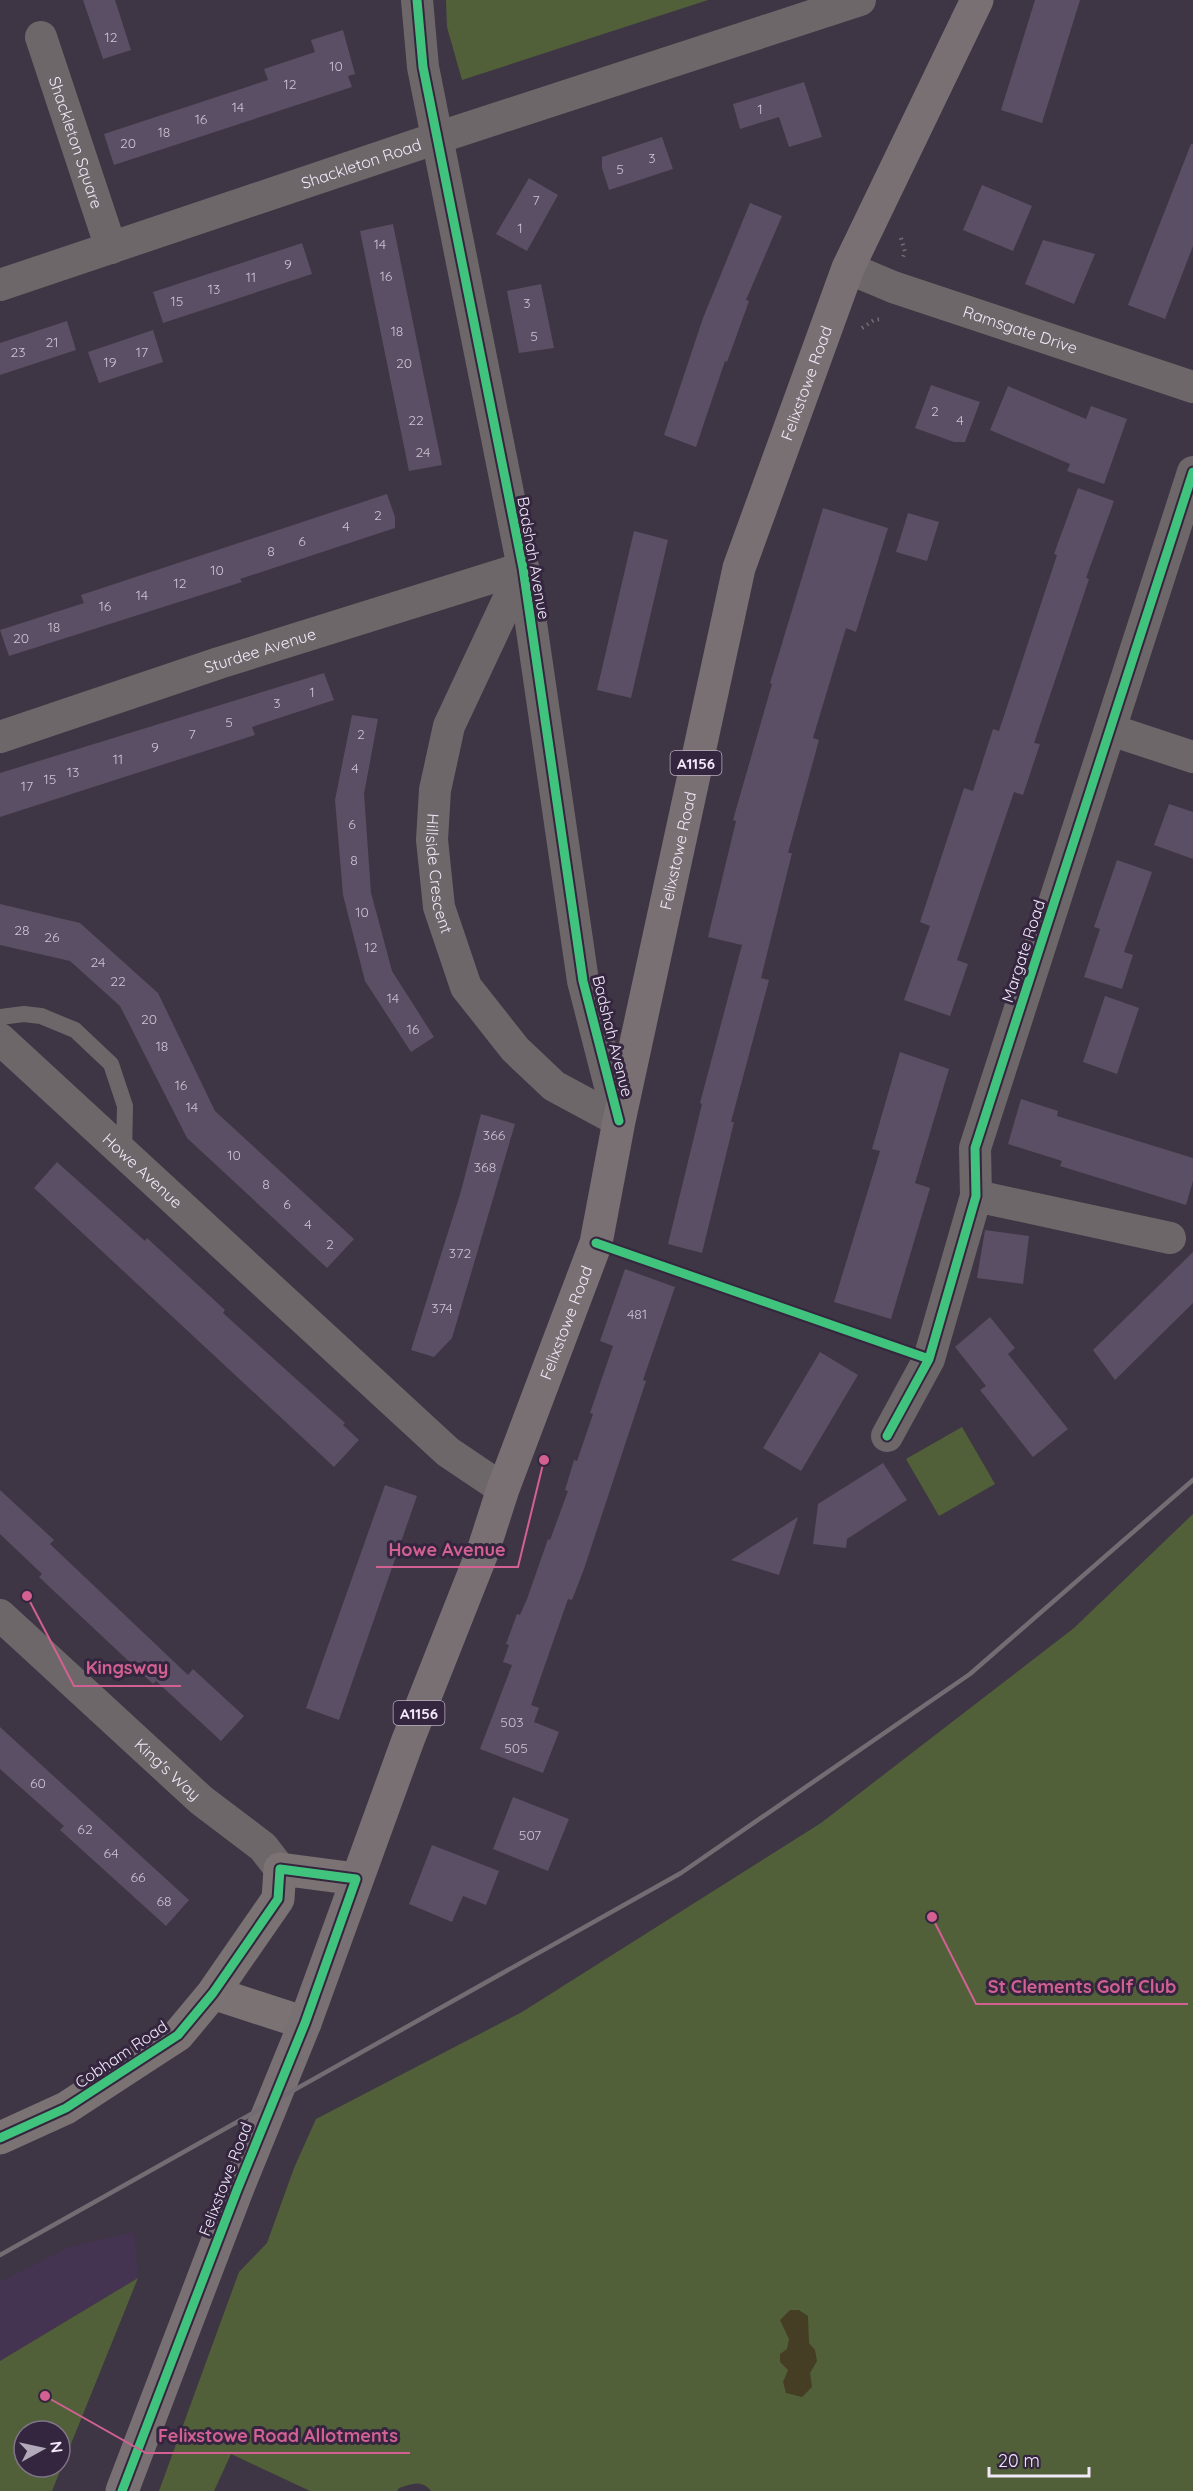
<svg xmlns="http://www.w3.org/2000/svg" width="1193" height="2491" font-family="Quicksand,sans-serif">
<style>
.built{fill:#453451}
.green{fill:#516039;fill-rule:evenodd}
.sand{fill:#463e24}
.building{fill:#5a4f64}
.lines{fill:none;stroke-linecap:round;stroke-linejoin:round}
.path{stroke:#746e72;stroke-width:4;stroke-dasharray:1.5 4.5;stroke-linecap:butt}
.lane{stroke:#6e6769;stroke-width:16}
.street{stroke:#6e6769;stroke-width:32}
.secondary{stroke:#7a7273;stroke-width:33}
.primary{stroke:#797073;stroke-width:33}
.rail{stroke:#736d73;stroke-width:4.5}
.cycleway-casing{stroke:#35263f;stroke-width:13}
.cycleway{stroke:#40c37c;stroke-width:9}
.labels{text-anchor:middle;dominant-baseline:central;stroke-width:6;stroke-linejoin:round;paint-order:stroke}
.number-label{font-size:14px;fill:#cbc2d4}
.shield{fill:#35263f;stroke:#b9aec1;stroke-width:1.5}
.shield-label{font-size:15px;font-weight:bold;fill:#f1e8f9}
.street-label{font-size:16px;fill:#f1e8f9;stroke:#35263f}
.leader{fill:none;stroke:#d26192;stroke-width:2}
.callout-dot{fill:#d26192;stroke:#35263f;stroke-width:2}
.callout-label{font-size:18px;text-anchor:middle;font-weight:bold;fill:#d26192;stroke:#35263f;stroke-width:6;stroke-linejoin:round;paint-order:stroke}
</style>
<rect width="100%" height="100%" fill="#3e3644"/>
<!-- built -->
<path class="built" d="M134 2232 138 2278 0 2361V2282L69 2247Z"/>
<!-- green -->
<path class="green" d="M446 0H708L462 80 447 27Z
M962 1427 995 1484 939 1516 906 1459Z
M1193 1514V2491H431C422 2479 411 2484 399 2488L397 2491H310L231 2454 214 2491H159L239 2272 267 2243 294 2168 316 2119 522 2012 821 1823 1074 1628Z
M138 2278 52 2491H0V2361ZM24 2431H60V2467H24Z"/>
<!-- sand -->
<path class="sand" d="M790 2310H799L808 2316 809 2343 815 2350 817 2361 810 2373 812 2387 802 2397 786 2393 783 2382 788 2370 780 2362V2354L787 2349 789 2339 780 2320Z"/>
<!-- building -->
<path class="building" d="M83 0H115L131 50 103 59Z
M1035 0H1080L1042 123 1001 110Z
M343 30 355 74 348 76 352 87 114 165 104 134 268 80 264 69 315 52 311 40Z
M804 82 822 137 789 147 779 117 740 129 733 104Z
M662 137 673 169 609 190 602 168V157Z
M1191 144H1193V246L1165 319 1128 305Z
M529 178 558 195 527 251 496 234Z
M982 185 1032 206 1013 251 963 230Z
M750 203 782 216 746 300 749 301 727 362 725 361 696 447 664 435 703 318Z
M393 224 442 465 409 471 360 231Z
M1043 240 1095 254 1074 304 1025 284Z
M302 243 312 274 163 323 153 292Z
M541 284 554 348 519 353 507 291Z
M67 321 76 350 0 375V343Z
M153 330 163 362 99 383 88 352Z
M931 385 980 402 965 442H954L915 428Z
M1008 386 1086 419 1091 406 1127 419 1104 484 1067 471 1070 464 990 430Z
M1078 488 1114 501 1086 578 1089 579 1034 743 1040 744 1023 795 1014 792 957 960 968 964 950 1016 904 1000 930 926 920 922 964 788 973 791 993 729 999 731 1057 555 1054 554Z
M387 494 395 517V528L240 579 242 582 9 656 0 630 84 603 81 595Z
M823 508 888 528 856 632 846 628 813 738 819 740 788 853H792L761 978 769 980 731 1122H734L702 1253 668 1244 702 1104 700 1103 742 945 708 937 736 821 733 820 772 684 770 683Z
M908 513 939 522 927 561 896 552Z
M634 531 668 540 631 698 597 690Z
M324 673 334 700 252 727 255 735 0 817V773Z
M352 715 378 719 364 794 371 893 380 926 392 971 434 1037 411 1052 365 981 343 895 335 800Z
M1169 804 1193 812V859L1154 845Z
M1117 860 1152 872 1124 952 1133 955 1122 989 1084 977 1100 929 1094 927Z
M0 904 80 923 158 993 215 1111 354 1239 327 1268 187 1138 120 1006 70 961 0 945Z
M1105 996 1139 1008 1117 1074 1083 1062Z
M900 1052 949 1069 915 1183 930 1188 891 1319 834 1302 880 1151 872 1149Z
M1021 1099 1058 1111 1057 1116 1193 1158V1181L1186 1205 1060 1166 1062 1161 1008 1144Z
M481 1114 515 1124 452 1338 434 1357 411 1350 461 1191Z
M57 1162 145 1241 147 1238 225 1310 223 1313 345 1423 343 1425 359 1440 334 1467 34 1188Z
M985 1230 1029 1236 1023 1284 977 1278Z
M1193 1252V1303L1115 1380 1093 1350Z
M625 1269 675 1287 643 1380 646 1381 584 1569 572 1600 568 1599 531 1705 539 1708 534 1722 559 1732 543 1773 480 1749 512 1665 503 1662 509 1645 506 1644 517 1614 520 1615 527 1599 548 1539 550 1540 568 1491 565 1490 574 1460 577 1461 593 1414 590 1413 613 1346 600 1341Z
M990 1317 1015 1348 1008 1354 1068 1429 1033 1457 980 1390 986 1386 955 1347Z
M820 1352 858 1375 801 1471 763 1448Z
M883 1463 907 1500 847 1539 846 1548 813 1544 818 1504Z
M385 1485 417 1496 339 1720 306 1708Z
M0 1490 54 1540 50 1544 188 1675 193 1669 244 1716 221 1741 156 1681 153 1684 39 1577 42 1574 0 1534Z
M798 1517 779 1575 731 1560Z
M0 1727 189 1900 166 1926 60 1830 64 1826 0 1769Z
M513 1797 569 1819 548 1871 493 1849Z
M432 1845 499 1871 486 1905 463 1896 452 1922 409 1904Z"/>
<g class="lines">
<!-- path -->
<path class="path" d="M901 238 905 252 903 257
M862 328 874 320 882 319"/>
<!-- lane -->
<path class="lane" d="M0 1017 24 1014 41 1016 75 1030 111 1064 125 1106 124 1155"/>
<!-- street -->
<g class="street">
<path d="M417 0 423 67 523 568 583 981 619 1121"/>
<path id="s1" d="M41 37 111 248"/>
<path id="s2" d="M848 268 893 287 1193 387"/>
<path id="s3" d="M0 285 437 138 860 0"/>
<path id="s4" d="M523 568 449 726 435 790 432 840 439 907 466 987 515 1049 554 1086 619 1121"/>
<path d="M1111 730 1193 757"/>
<path id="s5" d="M0 737 219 663 523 568"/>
<path id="s6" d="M0 1039 448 1452 503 1489"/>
<path d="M976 1196 1170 1238"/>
<path d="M887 1436 929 1359 976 1196 975 1148 1193 472"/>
<path id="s7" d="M0 1615 201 1800 263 1847 280 1869"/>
</g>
<!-- secondary -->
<path class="secondary" d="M213 1993 305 2023
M0 2138 66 2108 178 2035 213 1993 278 1899 280 1869 356 1879"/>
<!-- primary -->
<path class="primary" id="s8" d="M122 2491 237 2190 305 2023 408 1740 484 1548 503 1489 596 1243 619 1121 739 568 848 268 977 0"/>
<!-- rail -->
<path class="rail" d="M0 2255 681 1873 970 1674 1193 1480"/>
<!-- cycleway casing -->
<g class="cycleway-casing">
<path id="cycleway" d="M417 0 423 67 523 568 583 981 619 1121
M596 1243 929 1359
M887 1436 929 1359 976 1196 975 1148 1193 472
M0 2138 66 2108 178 2035 213 1993 278 1899 280 1869 356 1879 305 2023 237 2190 122 2491"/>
</g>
<!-- cycleway -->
<use href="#cycleway" class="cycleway"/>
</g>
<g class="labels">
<!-- number labels -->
<g class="number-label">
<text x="111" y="37">12</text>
<text x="336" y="66">10</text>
<text x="290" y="84">12</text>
<text x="238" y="107">14</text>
<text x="760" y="109">1</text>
<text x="201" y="119">16</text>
<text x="164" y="132">18</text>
<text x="128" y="143">20</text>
<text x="652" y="158">3</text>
<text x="620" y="169">5</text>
<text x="536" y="200">7</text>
<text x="520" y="228">1</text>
<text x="380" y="244">14</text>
<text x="288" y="264">9</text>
<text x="386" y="276">16</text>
<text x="251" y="277">11</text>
<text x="214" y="289">13</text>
<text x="177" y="301">15</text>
<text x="527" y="303">3</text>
<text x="397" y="331">18</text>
<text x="534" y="336">5</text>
<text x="52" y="342">21</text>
<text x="18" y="352">23</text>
<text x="142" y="352">17</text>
<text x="110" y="362">19</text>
<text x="404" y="363">20</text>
<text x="935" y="411">2</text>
<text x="416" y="420">22</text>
<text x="960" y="420">4</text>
<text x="423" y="452">24</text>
<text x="378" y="515">2</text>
<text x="346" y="526">4</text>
<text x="302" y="541">6</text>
<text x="271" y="551">8</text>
<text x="217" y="570">10</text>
<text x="180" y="583">12</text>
<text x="142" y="595">14</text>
<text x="105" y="606">16</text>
<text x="54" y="627">18</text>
<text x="21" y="638">20</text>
<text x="312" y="692">1</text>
<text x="277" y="703">3</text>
<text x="229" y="722">5</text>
<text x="192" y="734">7</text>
<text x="361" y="734">2</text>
<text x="155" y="747">9</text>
<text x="118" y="759">11</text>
<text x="355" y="768">4</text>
<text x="73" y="772">13</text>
<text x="50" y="779">15</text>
<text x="27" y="786">17</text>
<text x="352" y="824">6</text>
<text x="354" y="860">8</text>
<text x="362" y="912">10</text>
<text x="22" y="930">28</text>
<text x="52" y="937">26</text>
<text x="371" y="947">12</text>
<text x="98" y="962">24</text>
<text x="118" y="981">22</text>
<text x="393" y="998">14</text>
<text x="149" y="1019">20</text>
<text x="413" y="1029">16</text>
<text x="162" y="1046">18</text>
<text x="181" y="1085">16</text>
<text x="192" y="1107">14</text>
<text x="494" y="1135">366</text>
<text x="234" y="1155">10</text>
<text x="485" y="1167">368</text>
<text x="266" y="1184">8</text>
<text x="287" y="1204">6</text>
<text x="308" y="1224">4</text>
<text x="330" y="1244">2</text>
<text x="460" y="1253">372</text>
<text x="442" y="1308">374</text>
<text x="637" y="1314">481</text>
<text x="512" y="1722">503</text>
<text x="516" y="1748">505</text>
<text x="38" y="1783">60</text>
<text x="85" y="1829">62</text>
<text x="530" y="1835">507</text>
<text x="111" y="1853">64</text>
<text x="138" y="1877">66</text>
<text x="164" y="1901">68</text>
</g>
<!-- shield labels -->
<g class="shield">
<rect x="670.5" y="751" width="51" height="24" rx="4.5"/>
<rect x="393.5" y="1701" width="51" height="24" rx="4.5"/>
</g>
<g class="shield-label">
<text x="696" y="763">A1156</text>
<text x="419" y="1713">A1156</text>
</g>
<!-- street labels -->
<g class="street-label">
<text stroke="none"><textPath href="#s1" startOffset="111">Shackleton Square</textPath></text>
<text stroke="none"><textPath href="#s3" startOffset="381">Shackleton Road</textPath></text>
<text stroke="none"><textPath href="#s2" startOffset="183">Ramsgate Drive</textPath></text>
<text stroke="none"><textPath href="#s8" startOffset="2222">Felixstowe Road</textPath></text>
<text transform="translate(534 558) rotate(80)">Badshah Avenue</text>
<text stroke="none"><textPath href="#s5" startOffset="274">Sturdee Avenue</textPath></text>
<text stroke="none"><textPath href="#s8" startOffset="1736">Felixstowe Road</textPath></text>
<text stroke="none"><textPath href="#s4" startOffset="324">Hillside Crescent</textPath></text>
<text transform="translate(1023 951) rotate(-72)">Margate Road</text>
<text transform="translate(613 1036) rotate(76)">Badshah Avenue</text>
<text stroke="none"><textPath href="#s6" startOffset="194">Howe Avenue</textPath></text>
<text stroke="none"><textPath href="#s8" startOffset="1250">Felixstowe Road</textPath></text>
<text stroke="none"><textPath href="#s7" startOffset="228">King's Way</textPath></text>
<text transform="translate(121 2054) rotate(-34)">Cobham Road</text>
<text transform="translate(225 2179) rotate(-69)">Felixstowe Road</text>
</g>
</g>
<!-- callouts -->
<path class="leader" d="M544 1460L518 1567H376M27 1596L74 1686H181M932 1917L976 2004H1188M45 2396L146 2453H410"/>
<g class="callout-dot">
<circle cx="544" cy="1460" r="6"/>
<circle cx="27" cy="1596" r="6"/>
<circle cx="932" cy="1917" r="6"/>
<circle cx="45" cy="2396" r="6"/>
</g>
<g class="callout-label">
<text x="447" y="1556">Howe Avenue</text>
<text x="127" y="1674">Kingsway</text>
<text x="1082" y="1993">St Clements Golf Club</text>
<text x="278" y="2442">Felixstowe Road Allotments</text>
</g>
<!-- north arrow -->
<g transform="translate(42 2449) rotate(82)"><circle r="28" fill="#35263f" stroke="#807489" stroke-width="1.5"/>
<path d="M0-4.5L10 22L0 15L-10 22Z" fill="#b2aaba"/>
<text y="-9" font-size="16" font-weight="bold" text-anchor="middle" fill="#f1e8f9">N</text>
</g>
<!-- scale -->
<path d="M989 2467v9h100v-9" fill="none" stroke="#f1e8f9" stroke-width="3"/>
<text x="998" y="2467" font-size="18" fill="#f1e8f9" stroke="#35263f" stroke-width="4.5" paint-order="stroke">20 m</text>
</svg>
